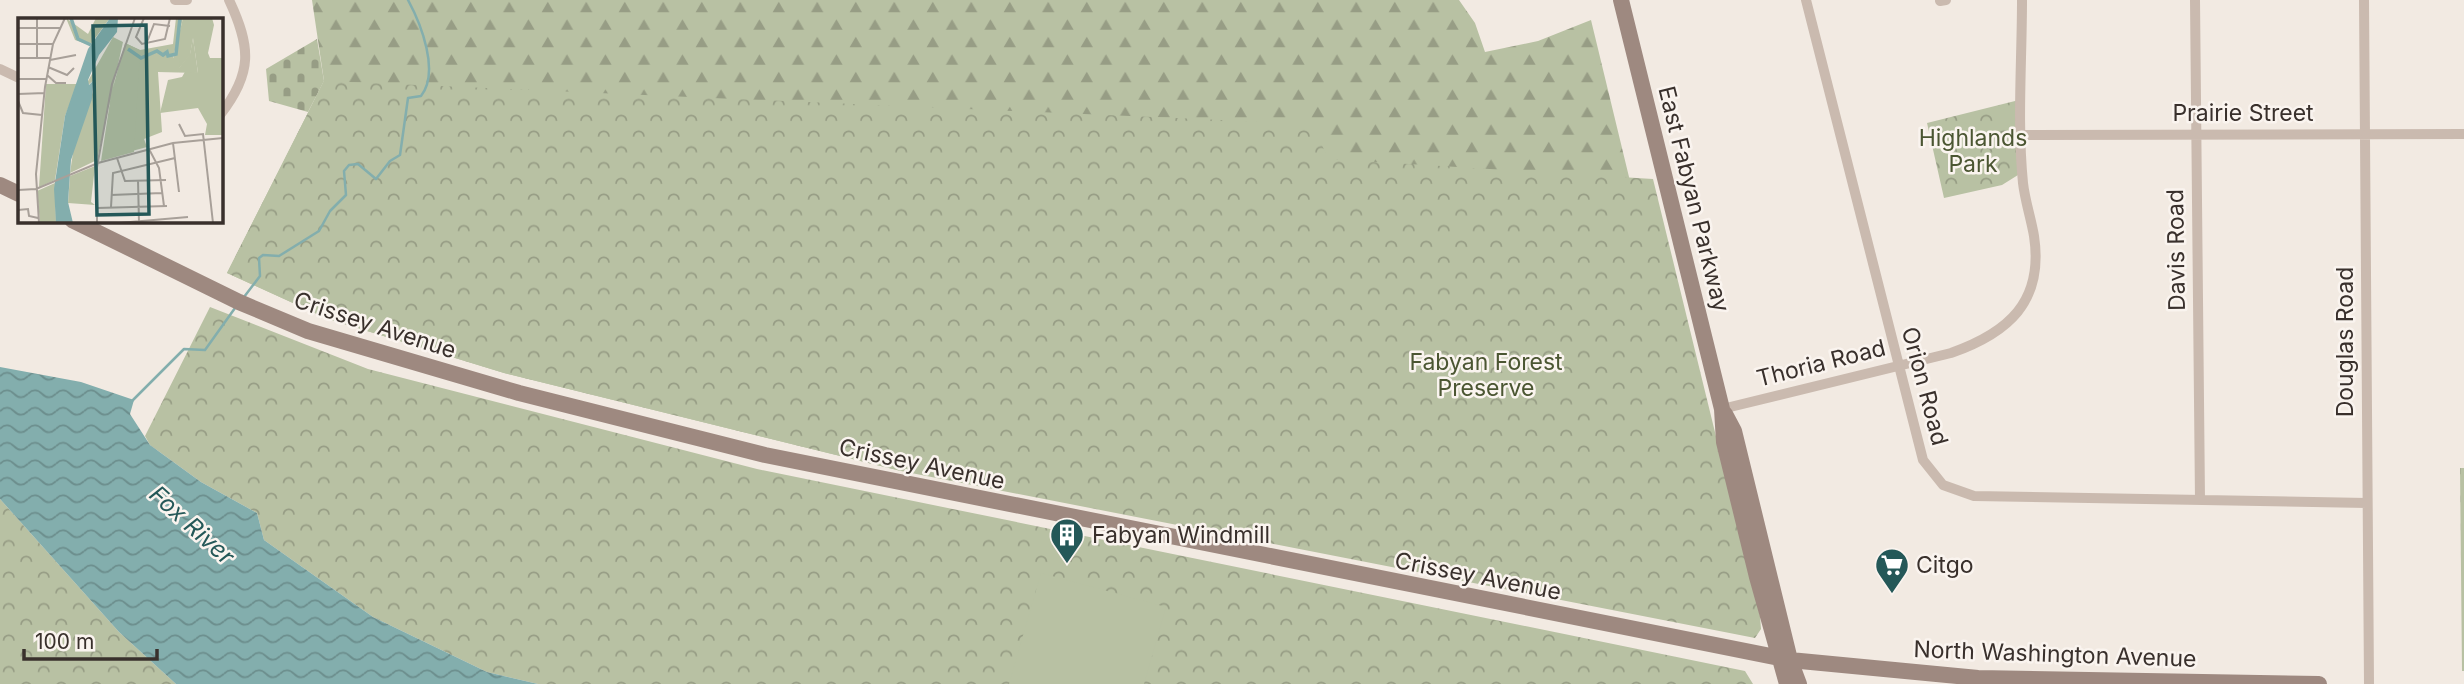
<svg xmlns="http://www.w3.org/2000/svg" width="2464" height="684" font-family="Inter,sans-serif">
<style>
.forest{fill:url(#forest-firs)}
.cemetery{fill:url(#cemetery-stones)}
.park{fill:url(#park-crowns)}
.garden{fill:#b8c1a3}
.water{fill:url(#water-waves)}
.lines{fill:none;stroke-linecap:round;stroke-linejoin:round}
.stream{stroke:#83aead;stroke-width:2.5}
.minor{stroke:#cabaaf;stroke-width:10}
.secondary{stroke:#9e8980;stroke-width:16}
.labels{text-anchor:middle;dominant-baseline:central;stroke-width:5;stroke-linejoin:round;paint-order:stroke}
.street-label{font-size:23px;fill:#39302c;stroke:#faf4ef}
.park-label{font-size:23px;fill:#4b5632;stroke:#faf4ef}
.poi-label{font-size:23px;fill:#39302c;stroke:#faf4ef;text-anchor:start}
.water-label{font-size:24px;font-style:italic;fill:#245858;stroke:#faf4ef}
.inset-river{fill:none;stroke:#83aead;stroke-width:3.5}
.inset-road{fill:none;stroke:#a8a099;stroke-width:2}
.view{fill:#245858;fill-opacity:0.15;stroke:#245858;stroke-width:3.5}
.inset-edge{fill:none;stroke:#39302c;stroke-width:3.5}
</style>
<defs>
<pattern id="forest-firs" width="22" height="20" patternUnits="userSpaceOnUse" patternTransform="scale(1.75)"><rect width="22" height="20" fill="#b8c1a3"/><path d="M5 1l3.5 6h-7zM16 11l3.5 6h-7z" fill="#979d85"/></pattern>
<pattern id="cemetery-stones" width="16" height="16" patternUnits="userSpaceOnUse" patternTransform="scale(1.75)"><rect width="16" height="16" fill="#b8c1a3"/><path d="M2 7V4a2 2 0 0 1 4 0v3zM10 15v-3a2 2 0 0 1 4 0v3z" fill="#979d85"/></pattern>
<pattern id="park-crowns" width="20" height="18" patternUnits="userSpaceOnUse" patternTransform="scale(1.75)"><rect width="20" height="18" fill="#b8c1a3"/><path d="M2 6a3 3 0 1 1 6 0M12 15a3 3 0 1 1 6 0" fill="none" stroke="#979d85"/></pattern>
<pattern id="water-waves" width="16" height="10" patternUnits="userSpaceOnUse" patternTransform="scale(1.75)"><rect width="16" height="10" fill="#83aead"/><path d="M0 5q4-4 8 0t8 0" fill="none" stroke="#6c8e8d"/></pattern>
</defs>
<rect width="100%" height="100%" fill="#f2eae2"/>
<!-- forest -->
<path class="forest" d="M312 0H1459L1475 23 1485 52 1538 41 1591 20 1637 210 901 471 504 373 328 319 227 273 324 81Z"/>
<!-- cemetery -->
<path class="cemetery" d="M317 39 324 81 308 112 269 101 266 69Z
M2460 468H2464V671H2462Z"/>
<!-- park -->
<path class="park" d="M324 81 1313 124 1328 159 1653 179 1760 616 1761 629 1755 638 901 471 504 373 328 319 227 273Z
M2019 100 2018 175 2002 185 1944 198 1927 123Z
M210 307 368 369 757 469 1745 671 1753 684H538L487 672 373 617 264 540 257 513 201 482 150 445 145 436Z
M0 499 119 632 176 684H0Z"/>
<!-- garden -->
<path class="garden" d="M1954 130a8 8 0 1 1 16 0a8 8 0 1 1-16 0Z
M1041 573 1166 607 1144 684H1009Z"/>
<!-- water -->
<path class="water" d="M0 367 81 382 134 400 130 414 150 445 201 482 257 513 264 540 373 617 487 672 538 684H176L119 632 0 499Z"/>
<g class="lines">
<!-- stream -->
<path class="stream" d="M244 297 260 276 259 258 263 255 279 256 319 231 330 211 346 195 344 171 349 165 358 164 376 179 390 161 400 155 408 98 421 96C440 72 421 24 408 0
M132 401 184 349 205 350 235 308"/>
<!-- minor -->
<path class="minor" d="M175 0H187
M1806 0 1923 460 1943 485 1974 496 2367 503
M2195 0 2200 500
M2364 0 2369 684
M1940 1 1946 0
M0 69 19 78
M220 115C253 73 251 47 229 0
M2022 135 2464 134
M1722 409 1951 353C2008 333 2044 302 2034 236 2031 218 2025 201 2023 183 2017 123 2022 60 2022 0"/>
<!-- secondary -->
<path class="secondary" d="M1621 0 1722 409 1724 442 1757 577 1787 684
M0 185 19 194
M72 220 239 302 308 331 519 393 765 455 1790 660 1978 678 2319 684
M1725 414 1734 431 1790 660 1799 684"/>
</g>
<!-- icons -->
<defs>
<g id="building-pin" transform="scale(1.75)"><path d="M0 17L-7.5 6A9.5 9.5 0 1 1 7.5 6Z" fill="#245858" stroke="#faf4ef"/><path d="M-4-6H4V6H1V3H-1V6H-4ZM-2.5-4.3h1.7v1.8h-1.7ZM.8-4.3h1.7v1.8H.8ZM-2.5-1h1.7V.8h-1.7ZM.8-1h1.7V.8H.8Z" fill="#fff"/></g>
<g id="supermarket-pin" transform="scale(1.75)"><path d="M0 17L-7.5 6A9.5 9.5 0 1 1 7.5 6Z" fill="#245858" stroke="#faf4ef"/><path d="M-6-5.5h2.5l.6 2H6L4.5 2H-2.5L-4.4-4H-6ZM-1.5 3.2a1.3 1.3 0 1 0 .1 0ZM3 3.2a1.3 1.3 0 1 0 .1 0Z" fill="#fff"/></g>
</defs>
<g fill-rule="evenodd">
<use href="#building-pin" x="1067" y="535"/>
<use href="#supermarket-pin" x="1892" y="565"/>
</g>
<g class="labels">
<!-- street labels -->
<g class="street-label">
<text x="2243" y="113">Prairie Street</text>
<text transform="translate(1694 199) rotate(76)">East Fabyan Parkway</text>
<text transform="translate(2176 250) rotate(-91)">Davis Road</text>
<text transform="translate(375 325) rotate(18)">Crissey Avenue</text>
<text transform="translate(2345 342) rotate(-90)">Douglas Road</text>
<text transform="translate(1821 363) rotate(-14)">Thoria Road</text>
<text transform="translate(1925 386) rotate(75)">Orion Road</text>
<text transform="translate(922 464) rotate(12)">Crissey Avenue</text>
<text transform="translate(1478 576) rotate(11)">Crissey Avenue</text>
<text transform="translate(2055 654) rotate(2)">North Washington Avenue</text>
</g>
<!-- park labels -->
<g class="park-label">
<text x="1973" y="138">Highlands<tspan x="1973" dy="26">Park</tspan></text>
<text x="1486" y="362">Fabyan Forest<tspan x="1486" dy="26">Preserve</tspan></text>
</g>
<!-- poi labels -->
<g class="poi-label">
<text x="1092" y="535">Fabyan Windmill</text>
<text x="1916" y="565">Citgo</text>
</g>
<!-- water labels -->
<g class="water-label">
<text transform="translate(192 525) rotate(42)">Fox River</text>
</g>
</g>
<!-- overview -->
<g transform="translate(18 18)">
<rect width="205" height="205" fill="#f2eae2"/>
<path d="M165 0H194L196 7 190 35 192 40H205V117H187L189 106 180 90 142 95 150 62 164 59 168 52 180 55 175 20 172 37 159 53 155 41Z" fill="#b8c1a3"/>
<path d="M158 0H165L155 40 162 41 161 50 172 36 175 20 180 55 140 54 144 114 126 121 129 129 114 133 107 25 122 32 155 26ZM77 148 73 184 77 187 50 185 52 158Z" fill="#b8c1a3"/>
<path d="M48 0 70 16 78 0H92L72 27 57 22ZM95 19 105 24 79 142 52 155 57 121 75 74V63L70 67V63ZM107 25 122 32 116 134 83 143 93 77ZM28 66H60L47 98 37 162 21 169ZM37 165 38 205 22 204 19 173Z" fill="#b8c1a3"/>
<path d="M92 0H100L99 14 81 37 70 62 71 67 75 63 74 81 53 142 50 184 55 205H38L36 171 47 98 70 31Z" fill="#83aead"/>
<path class="inset-river" d="M53 0 60 21 73 27M110 31 123 40 139 33 145 37 149 34 150 38 158 36 162 0"/>
<path class="inset-road" d="M19 0V40M126 0 118 19 124 26 147 21 152 0M0 10H42M129 24 136 6 152 8M0 26H35M0 40H32M32 42 58 37M30 49 49 57 56 50M29 57 38 65H48M0 61H28M0 76 27 75M0 83 5 95 24 97M161 106 167 118 185 116 195 205M155 125 161 174M131 131 141 150 146 188M99 140 107 163 148 162M120 162 121 205M0 172 18 171 80 145 155 125 205 120M93 177 144 175M93 189 95 155 157 140M79 190 149 188M0 192 10 191 11 198 20 200M21 205 18 156 27 69 35 26 47 0M79 205V149L94 66 117 0M101 205 170 199"/>
<path class="view" d="M128 7 131 196 79 197 75 8Z"/>
<rect width="205" height="205" class="inset-edge"/>
</g>
<!-- scale -->
<path d="M24 649v10h133v-10" fill="none" stroke="#39302c" stroke-width="3.5"/>
<text x="35" y="649" font-size="21" fill="#39302c" stroke="#faf4ef" stroke-width="5" paint-order="stroke">100 m</text>
</svg>
